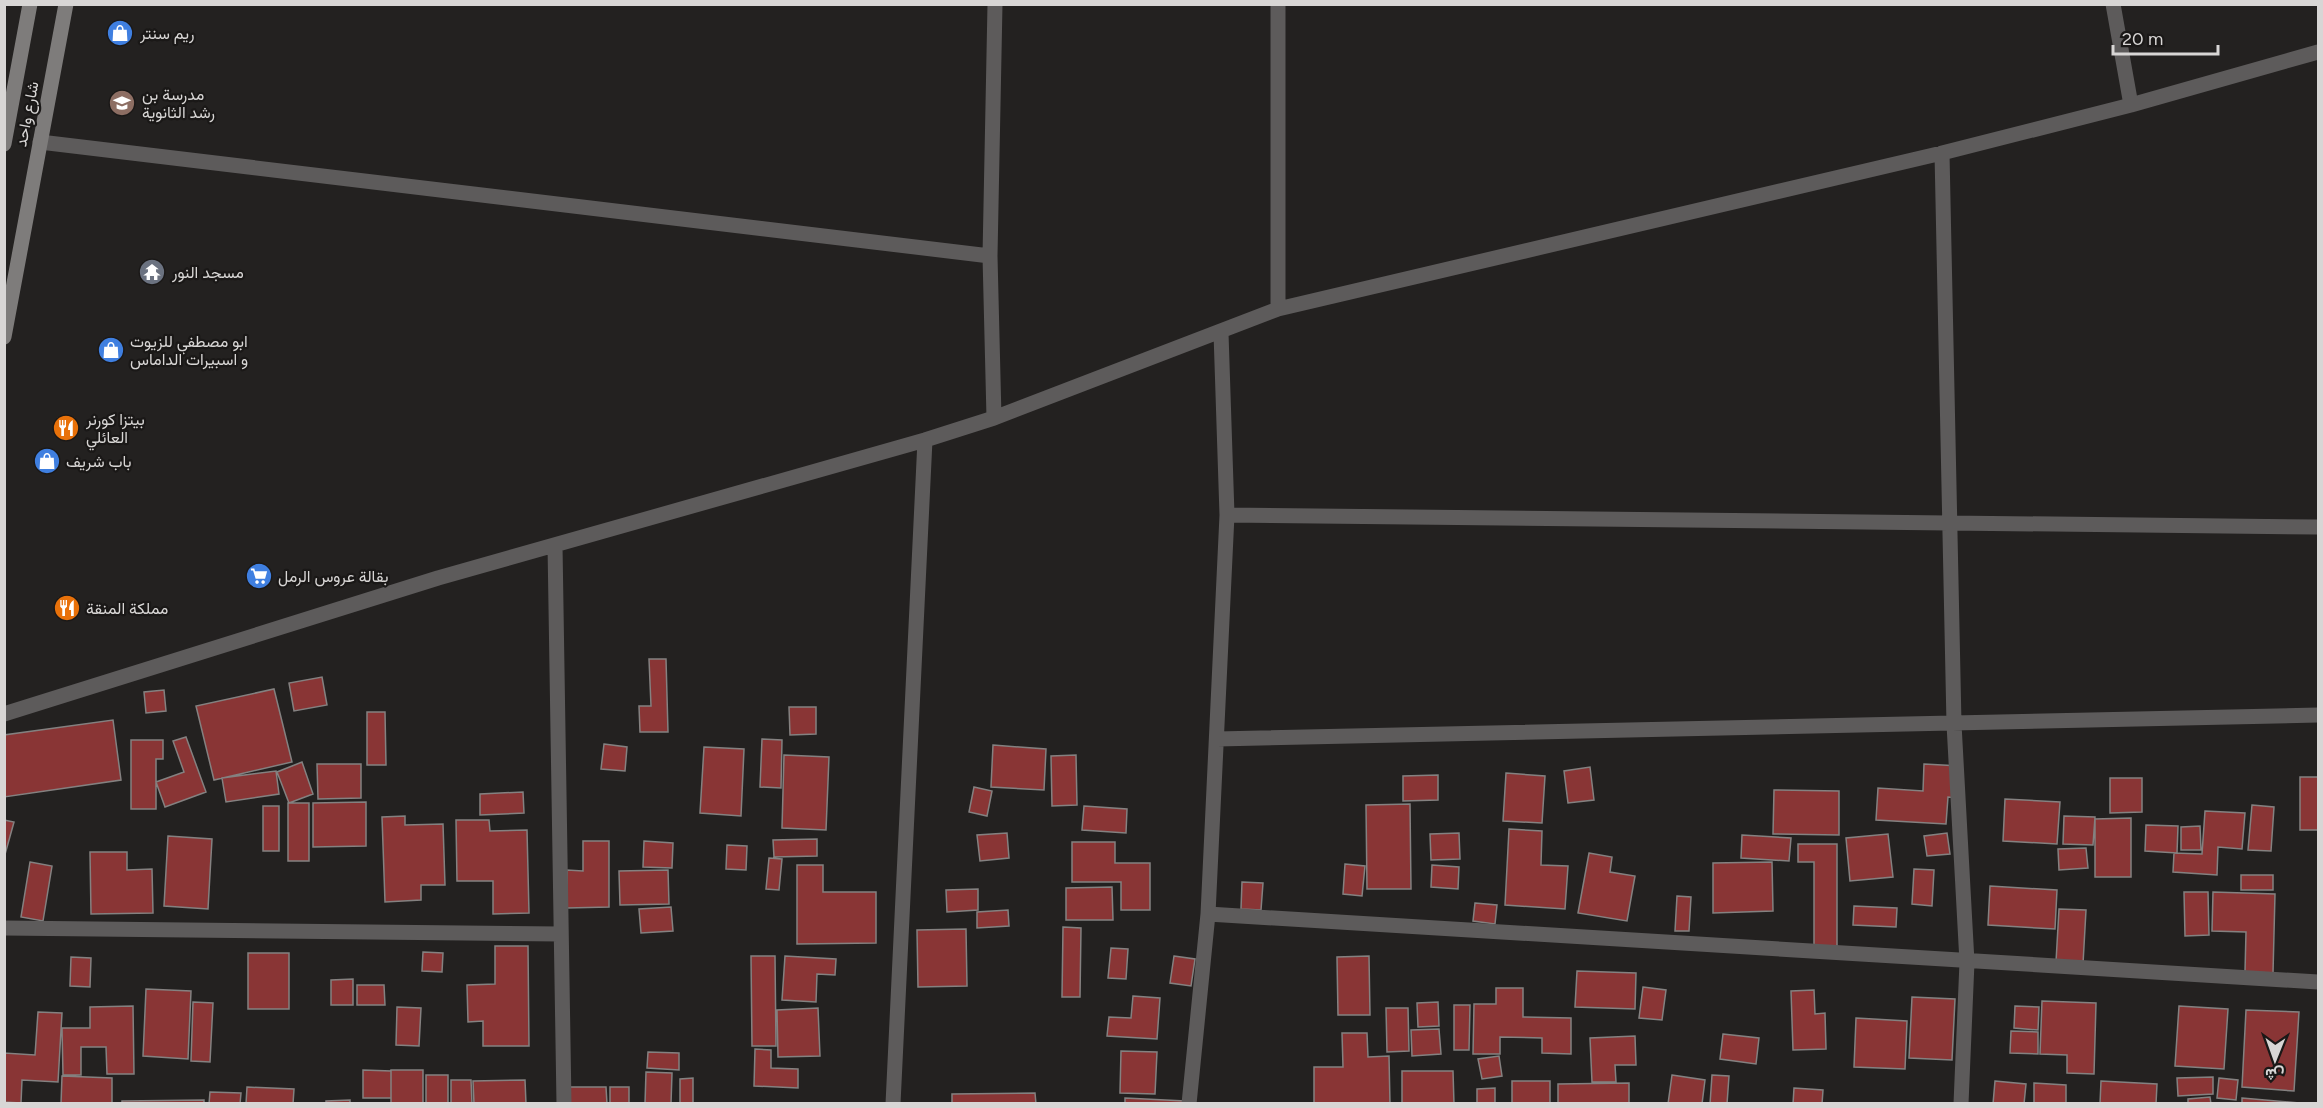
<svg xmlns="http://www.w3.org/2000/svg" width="2323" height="1108" font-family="Figtree,Vazirmatn,sans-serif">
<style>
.building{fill:#893535;stroke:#848180;stroke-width:1.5}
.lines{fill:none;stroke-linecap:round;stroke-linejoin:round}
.street{stroke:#5d5b5b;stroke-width:15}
.secondary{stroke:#7e7c7b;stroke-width:15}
.labels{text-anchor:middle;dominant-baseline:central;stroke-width:4.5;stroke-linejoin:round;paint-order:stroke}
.poi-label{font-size:16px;fill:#d8d6d5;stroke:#1a1817;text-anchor:start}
.street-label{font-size:16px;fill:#d8d6d5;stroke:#1a1817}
</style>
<rect width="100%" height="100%" fill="#232120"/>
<!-- building -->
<path class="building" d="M649 659H666L668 732H640L639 706H651Z
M322 677 327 705 294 711 289 683Z
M274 689 292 762 214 780 196 706Z
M164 690 166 711 146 713 144 692Z
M789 707H816V734L790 735Z
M367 712H385L386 765H367Z
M113 720 121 780 4 797V735Z
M186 737 206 792 165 807 156 782 184 772 173 741Z
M762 739 782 740 781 788 760 787Z
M131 740H163V759H156V809H131Z
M604 744 627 747 625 771 601 769Z
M993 745 1046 749 1044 790 991 787Z
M704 747 744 749 741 816 700 813Z
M784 755 829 757 826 830 782 828Z
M1076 755 1077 805 1052 806 1051 756Z
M302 762 313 794 289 803 277 772Z
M317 764H361V798L318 799Z
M1924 764 1960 766 1959 798 1948 797 1946 824 1876 820 1878 788 1923 791Z
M1590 767 1594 800 1568 803 1564 771Z
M276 771 279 794 226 802 222 778Z
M1506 773 1545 776 1542 823 1503 821Z
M1438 775V800L1403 801V776Z
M2300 777H2318V830H2300Z
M2110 778H2142V812L2110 813Z
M974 787 992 791 987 816 969 812Z
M1774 790 1839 791V835L1773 834Z
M523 792 524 813 480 815V794Z
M2005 799 2060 802 2057 844 2003 841Z
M366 802V846L313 847V803Z
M288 803H309V861H288Z
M1410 804 1411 889H1367L1366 805Z
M2252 805 2274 807 2271 851 2248 850Z
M263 806H279V851H263Z
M1084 806 1127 809 1126 833 1082 830Z
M2205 811 2245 813 2242 849 2218 847 2217 875 2173 872 2174 853 2202 854Z
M405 816V825L443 824 445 885H421V900L385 902 382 817Z
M2064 816 2095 817 2093 845 2063 844Z
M2131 818V877H2095V819Z
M4 820 14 822 4 858Z
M456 820H489L490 831 527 830 529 913 493 914V881H457Z
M2146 825 2178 826 2177 853 2145 851Z
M2200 826 2201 850H2181V827Z
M1509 829 1542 831 1541 865 1568 866 1565 909 1505 905Z
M1007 833 1009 858 980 861 977 835Z
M1459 833 1460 859 1431 860 1430 834Z
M1947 833 1950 854 1927 856 1924 836Z
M1888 834 1893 877 1850 881 1846 838Z
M1742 835 1791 838 1789 861 1741 858Z
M168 836 212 839 208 909 164 906Z
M817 839V856L774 857 773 840Z
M583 841H609V907L567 908V870L583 871Z
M644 841 673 843 672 868 643 867Z
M1072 842H1115V863H1150V910H1121V882H1072Z
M1798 844H1837V951H1814V862H1798Z
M727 845 747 846 746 870 726 869Z
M2086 848 2088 868 2059 870 2058 849Z
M90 852H127V870L152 869 153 913 91 914Z
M1589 853 1612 857 1610 872 1635 876 1627 921 1578 913Z
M769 858 782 859 779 890 766 889Z
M30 862 52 866 43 921 21 917Z
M1772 862 1773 911 1713 913V863Z
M1345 864 1365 866 1362 896 1343 894Z
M797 865H823V892H876V943L797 944Z
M1432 865 1459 867 1458 889 1431 887Z
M1914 869 1934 870 1932 906 1912 904Z
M668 870 669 904 620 905 619 871Z
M2241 875H2273V890H2241Z
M1242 882 1263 883 1261 910 1241 909Z
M1990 886 2057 890 2055 929 1988 925Z
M1112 887 1113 920H1066V888Z
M978 889V910L947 912 946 890Z
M2184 892H2208L2209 935 2185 936Z
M2213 892 2275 894 2273 973 2245 972 2246 932 2212 931Z
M1677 896 1691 897 1689 931H1675Z
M1475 903 1497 905 1495 924 1473 921Z
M1854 906 1897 908 1896 927 1853 925Z
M671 907 673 931 641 933 639 909Z
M2059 909 2086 910 2083 964 2056 962Z
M1008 910 1009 926 977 928V912Z
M1063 927 1081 928 1080 997H1062Z
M966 929 967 986 918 987 917 930Z
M495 946H528L529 1046H483V1021L468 1022 467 985 495 984Z
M1111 948 1128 949 1126 979 1108 978Z
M423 952 443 953 442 972 422 971Z
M248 953H289V1009H248Z
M751 956H775L776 1046H752Z
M785 956 836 959 835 975 817 974 816 1002 782 1000Z
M1174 956 1195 959 1191 986 1170 983Z
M1369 956 1370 1015H1338L1337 957Z
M71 957 91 958 90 987 70 986Z
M1577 971 1636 973 1635 1009 1575 1007Z
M353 979V1005H331V980Z
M357 985H384L385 1005H357Z
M1643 987 1666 990 1662 1020 1639 1018Z
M1496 988H1523V1017L1571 1018V1054L1542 1053V1038L1500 1037V1054H1473L1474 1004H1496Z
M146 989 191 991 188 1059 143 1056Z
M1814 990 1815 1014 1825 1013 1826 1049 1793 1050 1791 991Z
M1133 996 1160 998 1157 1039 1107 1036 1109 1017 1131 1018Z
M1912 997 1955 999 1952 1060 1909 1058Z
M2042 1001 2096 1003 2094 1074 2067 1073V1055L2040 1054Z
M193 1002 213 1003 210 1062 191 1061Z
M1438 1002 1439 1026 1418 1027 1417 1003Z
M1454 1005H1470L1469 1050H1454Z
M133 1006 134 1074H107L106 1047H81V1075H63L62 1028H90V1007Z
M2015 1006 2039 1007 2038 1030 2014 1028Z
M2179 1006 2228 1009 2224 1069 2175 1066Z
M397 1007 421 1008 419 1046 396 1045Z
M818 1008 820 1056 778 1057 777 1010Z
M1386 1008H1408L1409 1051 1387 1052Z
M2246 1010 2299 1012 2294 1091 2242 1087Z
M38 1012 62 1013 58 1082 22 1080 21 1103 4 1102V1053L35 1055Z
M1856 1018 1907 1021 1905 1069 1854 1067Z
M1439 1029 1441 1054 1412 1056 1411 1030Z
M2011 1031 2038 1032V1054L2010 1053Z
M1342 1033H1367L1368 1057 1389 1056 1390 1104H1314V1067H1343Z
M1723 1034 1759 1038 1756 1064 1720 1059Z
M1635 1036 1636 1065H1615L1616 1082H1592L1590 1038Z
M755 1049 771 1050V1068L798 1069V1088L754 1086Z
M1121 1051 1157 1052 1155 1094 1120 1093Z
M648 1052 679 1053V1070L647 1068Z
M1499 1056 1502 1076 1482 1079 1478 1059Z
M363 1070 391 1071V1098H363Z
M391 1070H423V1104H391Z
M1402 1071H1453L1454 1104H1402Z
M646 1072 672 1073 671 1104H645Z
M426 1075H448V1104H426Z
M1672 1075 1705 1080 1702 1104H1668Z
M1712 1075 1729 1076 1727 1104H1710Z
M62 1076 112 1078V1104H61Z
M2213 1077V1094L2178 1096 2177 1078Z
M693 1078V1104H680V1079Z
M2219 1078 2238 1080 2236 1100 2217 1098Z
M451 1080H471L472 1104H451Z
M525 1080 526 1104H474L473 1081Z
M1512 1081H1550V1104H1512Z
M1995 1081 2026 1084 2024 1104H1993Z
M2101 1081 2157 1084 2156 1104H2100Z
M1629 1083V1104H1558V1084Z
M2034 1083 2066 1085V1104H2034Z
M247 1087 294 1089 293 1104H246Z
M569 1087H606L607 1104H569Z
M610 1087H629V1104H610Z
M1495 1088V1104H1477V1089Z
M1794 1088 1823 1090 1822 1104H1793Z
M210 1092 241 1093 240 1104H209Z
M1035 1093 1036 1104H952V1094Z
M2210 1097 2211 1104H2188V1099Z
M1125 1098 1185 1101V1104H1125Z
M2242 1098 2299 1103V1104H2242Z
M204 1100V1104H122V1101Z
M350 1100V1104H326V1101Z"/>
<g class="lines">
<!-- street -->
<path class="street" d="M1278 4V309
M2113 4 2131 105
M40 142 990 256
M1942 153 1954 724 1967 962 1961 1104
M994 418 990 256 995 4
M1227 515 2318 527
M555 545 564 1104
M4 714 438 578 925 440 994 418 1278 309 1942 153 2131 105 2318 52
M1217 739 2318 715
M1208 914 2318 982
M4 928 560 934
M893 1104 925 440
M1189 1104 1208 914 1227 515 1221 333"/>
<!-- secondary -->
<path class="secondary" d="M4 144 30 4
M4 337 66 4"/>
</g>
<!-- icons -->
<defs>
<g id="shop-disc" transform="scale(1.35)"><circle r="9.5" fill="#3f7fe0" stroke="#1a1817"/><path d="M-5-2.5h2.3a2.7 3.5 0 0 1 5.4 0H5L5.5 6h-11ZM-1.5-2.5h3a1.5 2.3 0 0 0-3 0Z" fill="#fff"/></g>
<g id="school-disc" transform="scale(1.35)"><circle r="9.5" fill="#8d6e63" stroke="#1a1817"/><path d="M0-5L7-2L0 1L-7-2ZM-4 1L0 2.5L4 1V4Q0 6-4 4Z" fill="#fff"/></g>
<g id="temple-disc" transform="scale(1.35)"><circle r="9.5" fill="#6b7280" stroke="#1a1817"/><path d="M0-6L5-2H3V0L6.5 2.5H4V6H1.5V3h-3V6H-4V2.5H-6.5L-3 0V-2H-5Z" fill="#fff"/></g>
<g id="restaurant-disc" transform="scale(1.35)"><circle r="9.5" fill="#e8710a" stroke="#1a1817"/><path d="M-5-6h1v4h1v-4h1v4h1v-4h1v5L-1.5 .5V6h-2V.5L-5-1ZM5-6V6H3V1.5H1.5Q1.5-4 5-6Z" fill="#fff"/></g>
<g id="supermarket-disc" transform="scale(1.35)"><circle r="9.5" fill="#3f7fe0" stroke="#1a1817"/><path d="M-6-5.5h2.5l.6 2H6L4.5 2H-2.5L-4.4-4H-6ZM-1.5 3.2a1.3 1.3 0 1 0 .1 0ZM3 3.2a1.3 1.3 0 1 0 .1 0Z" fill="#fff"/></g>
</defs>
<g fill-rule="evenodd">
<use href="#shop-disc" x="120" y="33"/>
<use href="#school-disc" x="122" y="103"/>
<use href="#temple-disc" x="152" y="272"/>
<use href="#shop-disc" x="111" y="350"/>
<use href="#restaurant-disc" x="66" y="428"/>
<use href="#shop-disc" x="47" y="461"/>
<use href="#supermarket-disc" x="259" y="576"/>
<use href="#restaurant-disc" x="67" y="608"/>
</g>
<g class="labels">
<!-- poi labels -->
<g class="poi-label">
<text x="140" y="33">ريم سنتر</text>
<text x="142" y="94">مدرسة بن<tspan x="142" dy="18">رشد الثانوية</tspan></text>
<text x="172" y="272">مسجد النور</text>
<text x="130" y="341">ابو مصطفي للزيوت<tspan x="130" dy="18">و اسبيرات الداماس</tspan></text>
<text x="86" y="419">بيتزا كورنر<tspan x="86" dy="18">العائلي</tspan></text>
<text x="66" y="461">باب شريف</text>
<text x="278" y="576">بقالة عروس الرمل</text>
<text x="86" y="608">مملكة المنقة</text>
</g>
<!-- street labels -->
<g class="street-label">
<text transform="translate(27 114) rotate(-79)">شارع واحد</text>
</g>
</g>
<!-- border -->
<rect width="2323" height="1108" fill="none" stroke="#d8d6d5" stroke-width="12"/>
<!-- north arrow -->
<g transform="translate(2275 1060) rotate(181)" stroke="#1a1817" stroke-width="4.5" paint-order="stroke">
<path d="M0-4.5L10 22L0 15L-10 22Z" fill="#d8d6d5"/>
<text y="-9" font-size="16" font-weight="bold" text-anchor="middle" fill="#d8d6d5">ش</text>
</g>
<!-- scale -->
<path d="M2113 45v9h105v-9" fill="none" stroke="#d8d6d5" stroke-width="3"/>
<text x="2122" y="45" font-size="18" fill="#d8d6d5" stroke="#1a1817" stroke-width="4.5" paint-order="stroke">20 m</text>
</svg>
